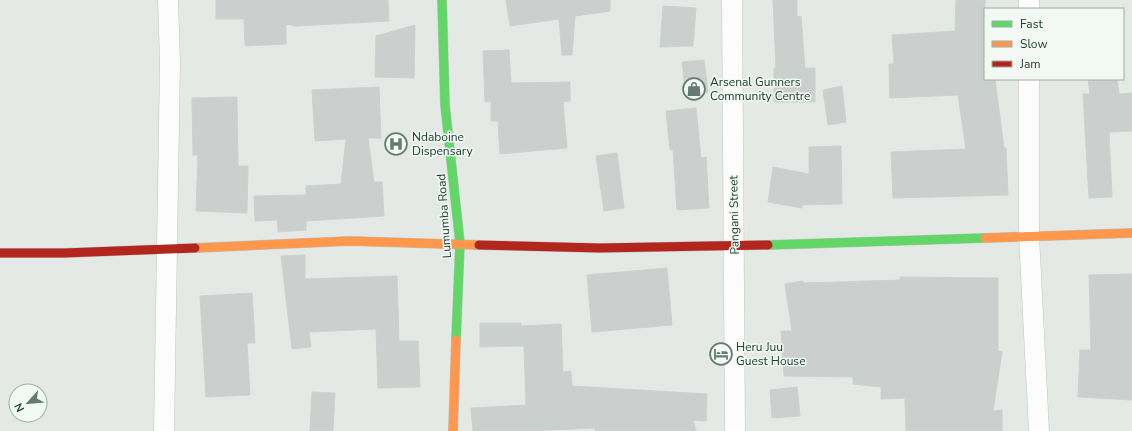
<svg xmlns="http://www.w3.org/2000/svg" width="1132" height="431" font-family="'Nunito Sans',sans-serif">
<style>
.building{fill:#cbd0ce;stroke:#ccd2cf}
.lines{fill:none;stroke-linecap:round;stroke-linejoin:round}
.street-casing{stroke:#c1c6c3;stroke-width:21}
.fast-casing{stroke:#bfc7c3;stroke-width:10}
.slow-casing{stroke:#bfc7c3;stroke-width:10}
.jam-casing{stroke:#bfc7c3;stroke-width:10}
.street{stroke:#fbfcfb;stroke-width:20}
.fast{stroke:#63d668;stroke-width:9}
.slow{stroke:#ff974d;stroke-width:9}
.jam{stroke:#b3261e;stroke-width:9}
.labels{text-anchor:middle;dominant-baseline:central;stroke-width:3;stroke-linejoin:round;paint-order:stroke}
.poi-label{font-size:12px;fill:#203e33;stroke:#f2f9f4;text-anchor:start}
.street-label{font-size:12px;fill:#203e33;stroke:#f2f9f4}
</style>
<rect width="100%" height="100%" fill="#e4e9e6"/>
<!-- building -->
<path class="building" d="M216 0H388L389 21 296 26 286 24V44L245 46 244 19H216Z
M506 0H610V11L575 16 572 55H562L559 19 510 26Z
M773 0H797V17L801 16 805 68H815V102H774V68H776Z
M956 0H985V79H995L1004 148H1006L1008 195 893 198 891 152 966 149 958 95 890 98 889 64H894L892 35 955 31Z
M663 6 696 8 693 46 660 47Z
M415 25 414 78 375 77 376 36Z
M509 50 511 83 570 82V101L563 102 567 148 500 154 498 121H491V101L485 102 483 51Z
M704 60 708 92 686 95 682 62Z
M1088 79H1117L1119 94 1132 93V131L1109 132 1112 197 1089 198 1083 94H1090Z
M842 86 846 122 828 125 823 90Z
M379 87 381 138H368L374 182H382L384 216 306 221V230L278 232 277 220 255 221 254 196 306 195V186L341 184 346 139 315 141 312 90Z
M237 97 238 166H248L247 213 196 211 198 155H193L192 98Z
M696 108 701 158 706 157 709 208 677 210 673 149 670 150 666 111Z
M841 146 842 204 802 205V208L768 202 773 167 809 174V147Z
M617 153 624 208 604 211 596 156Z
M305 255V279L397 276 399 341H418L420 387 378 388 376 329 309 332 311 347 292 349 281 256Z
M667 268 672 325 592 332 587 275Z
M1132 274V400L1078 397 1080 350H1091L1089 275Z
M900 277 998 278V351L1002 352 993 411 1002 410V431H906L905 398 881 399V387L853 384V377L784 376 781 331H792L785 284 803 281V283L900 280Z
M252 293 255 343H247L250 395 206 397 200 296Z
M480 323H521V326L561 324 563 372 571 371 572 386 707 394 706 421 693 420 696 431H595V428L527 431H473L471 408 526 405 524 346 480 347Z
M797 387 800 416 772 418 770 390Z
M312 392 335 393 333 431H310Z"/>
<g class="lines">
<!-- street casing -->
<g class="street-casing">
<path id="street" d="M732 0 735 431
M1029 0V9
M1029 79V236L1039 431
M164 431 170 62 168 0"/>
</g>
<!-- fast casing -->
<g class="fast-casing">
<path id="fast" d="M442 0 445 105 460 243 456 340
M768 245 985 238"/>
</g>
<!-- slow casing -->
<g class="slow-casing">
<path id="slow" d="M985 238 1132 233
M195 248 350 241 479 245
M453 431 456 340"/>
</g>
<!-- jam casing -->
<g class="jam-casing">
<path id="jam" d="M479 245 600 248 768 245
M0 253H64L195 248"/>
</g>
<!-- street -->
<use href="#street" class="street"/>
<!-- fast -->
<use href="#fast" class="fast"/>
<!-- slow -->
<use href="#slow" class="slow"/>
<!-- jam -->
<use href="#jam" class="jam"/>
</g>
<!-- icons -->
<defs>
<g id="shop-ring" transform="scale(1.15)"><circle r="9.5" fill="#f2f9f4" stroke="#657a72" stroke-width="1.5"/><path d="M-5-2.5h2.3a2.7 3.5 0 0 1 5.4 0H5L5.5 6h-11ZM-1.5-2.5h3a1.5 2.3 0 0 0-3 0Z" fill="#657a72"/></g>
<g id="hospital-ring" transform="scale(1.15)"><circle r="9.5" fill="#f2f9f4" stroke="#657a72" stroke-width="1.5"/><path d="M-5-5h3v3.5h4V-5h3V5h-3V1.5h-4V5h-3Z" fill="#657a72"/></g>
<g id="hotel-ring" transform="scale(1.15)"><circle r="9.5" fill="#f2f9f4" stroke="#657a72" stroke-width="1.5"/><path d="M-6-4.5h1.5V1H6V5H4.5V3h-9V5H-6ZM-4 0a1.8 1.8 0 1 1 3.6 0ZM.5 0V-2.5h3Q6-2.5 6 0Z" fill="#657a72"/></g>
</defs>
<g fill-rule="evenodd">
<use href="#shop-ring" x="694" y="89"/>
<use href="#hospital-ring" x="396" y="144"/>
<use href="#hotel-ring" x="721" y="354"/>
</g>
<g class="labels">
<!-- poi labels -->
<g class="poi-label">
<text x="710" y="82">Arsenal Gunners<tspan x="710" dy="14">Community Centre</tspan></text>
<text x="412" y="137">Ndaboine<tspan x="412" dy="14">Dispensary</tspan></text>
<text x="736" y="347">Heru Juu<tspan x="736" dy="14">Guest House</tspan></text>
</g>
<!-- street labels -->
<g class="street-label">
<text transform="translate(734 215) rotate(-91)">Pangani Street</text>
<text transform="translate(444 216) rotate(-94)">Lumumba Road</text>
</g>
</g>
<!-- legend -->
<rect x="984" y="8" width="140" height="72" fill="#f2f9f4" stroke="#9eaea7"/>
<rect x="992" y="21" width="20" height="6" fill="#63d668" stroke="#9eaea7"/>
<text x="1020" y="28" font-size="12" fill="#203e33">Fast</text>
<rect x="992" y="41" width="20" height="6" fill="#ff974d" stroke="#9eaea7"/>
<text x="1020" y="48" font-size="12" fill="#203e33">Slow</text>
<rect x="992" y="61" width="20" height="6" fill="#b3261e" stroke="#9eaea7"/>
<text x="1020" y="68" font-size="12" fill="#203e33">Jam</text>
<!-- north arrow -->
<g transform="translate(28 403) rotate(243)"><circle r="19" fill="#f2f9f4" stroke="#9eaea7"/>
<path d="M0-3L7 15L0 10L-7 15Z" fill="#657a72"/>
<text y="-6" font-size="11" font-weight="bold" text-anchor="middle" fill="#203e33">N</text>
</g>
</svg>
